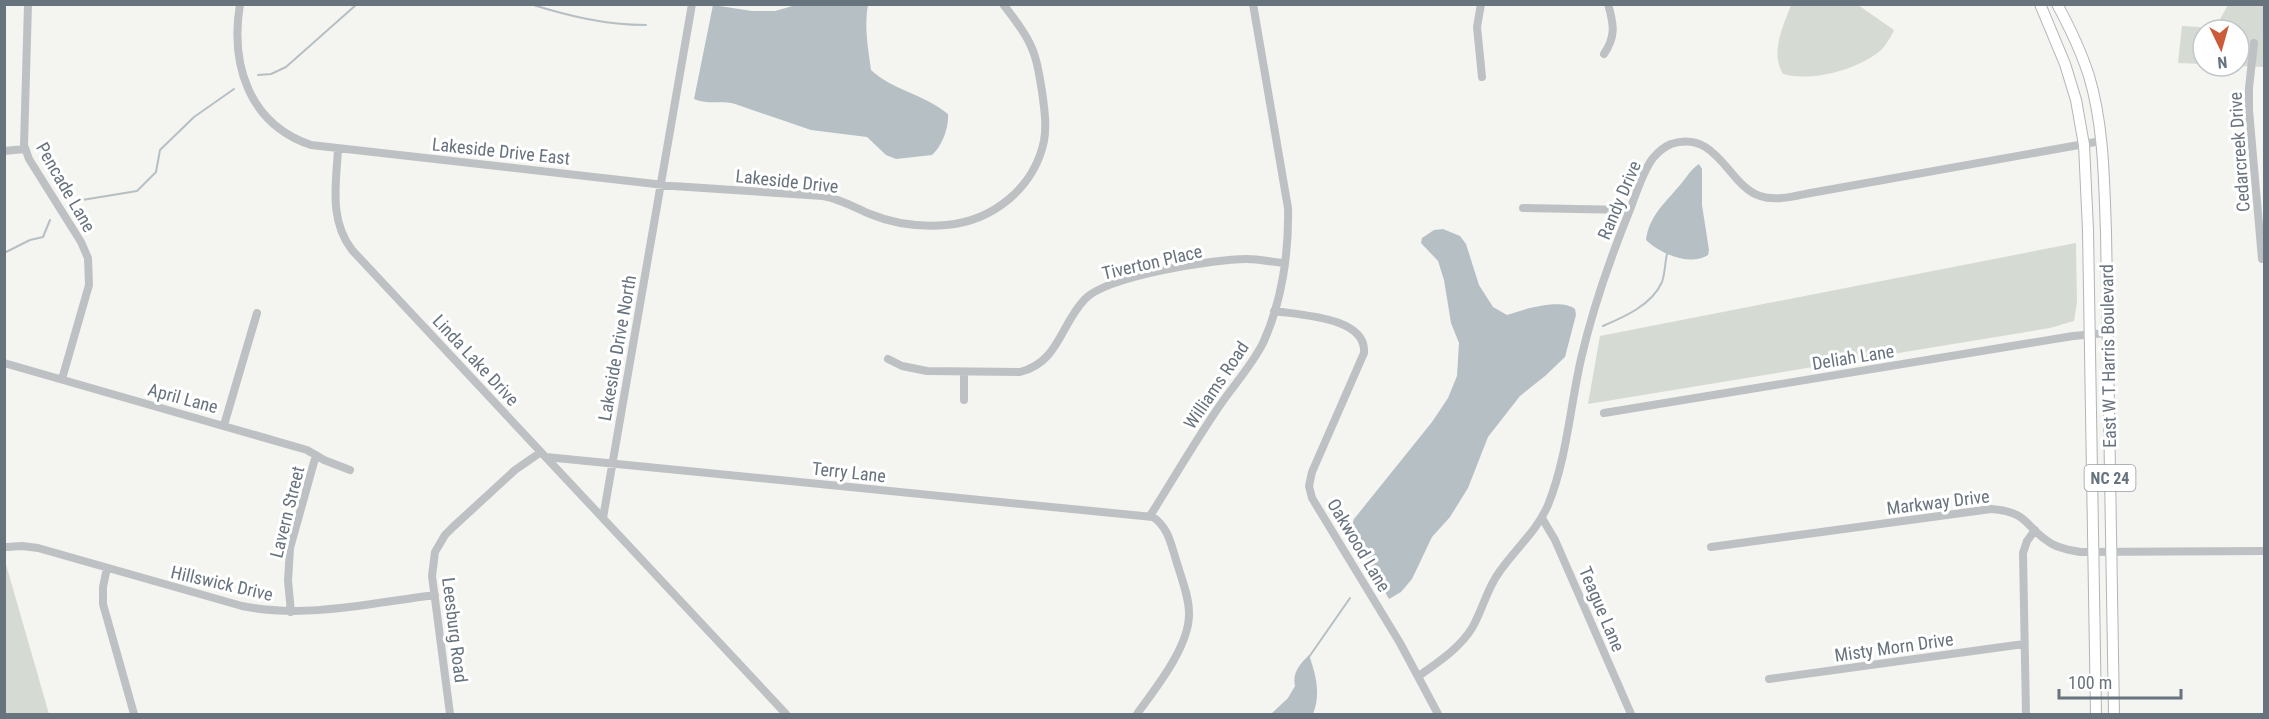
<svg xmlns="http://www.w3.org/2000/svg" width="2269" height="719" font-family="'Roboto Condensed',sans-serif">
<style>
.green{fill:#d5dad2}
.water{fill:#b6c0c4}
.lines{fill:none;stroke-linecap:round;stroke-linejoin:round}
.stream{stroke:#b6c0c4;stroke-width:2}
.major-casing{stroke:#b1b5b7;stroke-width:12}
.minor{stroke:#bec1c3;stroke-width:8}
.major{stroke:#fff;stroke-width:10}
.labels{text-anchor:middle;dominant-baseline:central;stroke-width:6;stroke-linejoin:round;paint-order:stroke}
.shield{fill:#fff;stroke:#959da4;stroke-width:1.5}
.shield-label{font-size:16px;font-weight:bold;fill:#67737d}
.street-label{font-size:18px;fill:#67737d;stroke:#fff}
</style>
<rect width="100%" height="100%" fill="#f4f4f0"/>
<!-- green -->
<path class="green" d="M1791 5H1858L1894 30C1891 37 1886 45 1881 50 1858 70 1812 82 1783 74 1770 52 1783 27 1791 5Z
M2228 5H2264V67L2239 66V30H2203V64L2178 63 2182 26 2215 28Z
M2076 243 2077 302 2074 321 2050 328 1588 404 1600 336Z
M5 561 49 714H5Z"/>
<!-- water -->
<path class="water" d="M713 5 752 11H775L796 5H868C864 27 868 47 871 70 892 90 924 94 948 114 949 128 942 146 932 155L896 159 886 155 867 137 811 130 735 104C722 100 707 105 694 99Z
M1699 164 1702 169V205L1709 250 1708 255C1690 267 1659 253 1646 240 1649 216 1665 203 1680 185 1687 177 1690 170 1699 164Z
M1443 229 1460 236 1466 244 1479 285 1493 307 1507 315C1525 309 1560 298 1575 309L1576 315 1565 357 1545 376 1520 396 1488 437 1468 488 1450 517 1432 537 1412 579 1401 592 1389 599 1354 537 1352 525 1354 519 1432 422 1448 398 1457 376 1459 343 1451 323 1444 280 1438 261 1421 243 1422 238 1434 230Z
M1309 655C1316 675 1321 694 1313 714H1271L1288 698 1295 686C1292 673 1300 664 1309 655Z"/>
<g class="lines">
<!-- stream -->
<path class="stream" d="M530 4C569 16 605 25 646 25
M258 75 271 74 286 67 357 4
M70 202 137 191 156 172 160 150 194 117 234 89
M4 253 30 240 43 237 50 220
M1603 326C1624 317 1652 305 1662 282 1665 274 1665 262 1667 254
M1309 657 1350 598"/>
<!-- major casing -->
<g class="major-casing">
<path id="major" d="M2040 4 2065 64 2076 100 2084 145 2088 230 2096 714
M2057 4C2070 28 2081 51 2089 76 2104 126 2104 180 2106 232L2114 714"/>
</g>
<!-- minor -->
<path class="minor" d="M28 4 24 145 29 159 81 242 88 258 89 285 62 379
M240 4C230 65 249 124 311 145L673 186 823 196C840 199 854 207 870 214 894 224 921 227 946 225 993 221 1034 188 1044 141 1047 124 1044 107 1042 91 1039 74 1037 57 1029 42 1022 28 1012 16 1003 4
M1481 4 1477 27 1482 77
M2254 43 2249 88V110L2262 259
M1604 54C1616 36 1614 25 1608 4
M338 149C336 185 329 220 352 250L786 714
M4 151 25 149
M1523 208 1629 210
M1274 311C1300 315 1367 317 1364 353L1312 472 1309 486 1312 498 1400 643 1438 714
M888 359 902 366 927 371 1020 372C1059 362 1060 325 1085 299 1107 276 1214 259 1247 259 1259 259 1272 262 1284 263
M4 363 307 450 324 460 350 470
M964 372V400
M1604 413 2073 336 2107 333
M224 425 257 313
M546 457 1153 517C1168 527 1171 544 1176 560 1181 577 1189 596 1189 613 1190 646 1155 689 1137 714
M1150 516C1172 481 1193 445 1216 411 1231 388 1251 367 1263 343 1282 302 1289 252 1288 208L1253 4
M603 518 692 4
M1542 518 1555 540 1631 714
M7 547 22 546 38 548 242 606C305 619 371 603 435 595
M1711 547 1991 509C2031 512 2024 528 2052 544 2061 549 2070 550 2080 552L2264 551
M107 568 103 587V604L134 714
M291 612 288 581 290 548 316 455
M1419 676C1438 662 1460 648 1472 628 1483 609 1487 588 1500 571 1516 548 1537 531 1548 505 1567 458 1570 407 1581 359 1593 307 1611 256 1631 207 1637 191 1643 171 1653 158 1658 152 1664 147 1671 144 1718 129 1728 186 1760 196 1774 201 1791 197 1805 194L2101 141
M1769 679 2024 644
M450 714 432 576 435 552 445 535 453 527 515 470 541 452
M2026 714 2023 553 2027 541 2035 530"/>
<!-- major -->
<use href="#major" class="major"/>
</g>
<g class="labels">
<!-- shield labels -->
<rect class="shield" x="2084.5" y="465" width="51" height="26" rx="4.5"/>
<g class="shield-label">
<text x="2110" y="478">NC 24</text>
</g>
<!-- street labels -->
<g class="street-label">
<text transform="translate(501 151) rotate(6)">Lakeside Drive East</text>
<text transform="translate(2239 152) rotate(-94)">Cedarcreek Drive</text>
<text transform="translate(787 181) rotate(6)">Lakeside Drive</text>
<text transform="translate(66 187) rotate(60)">Pencade Lane</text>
<text transform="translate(1619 200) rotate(-67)">Randy Drive</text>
<text transform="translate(1152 262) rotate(-13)">Tiverton Place</text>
<text transform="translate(617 348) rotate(-80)">Lakeside Drive North</text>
<text transform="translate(2108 356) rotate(-91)">East W T Harris Boulevard</text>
<text transform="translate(1853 357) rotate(-9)">Deliah Lane</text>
<text transform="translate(476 360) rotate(47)">Linda Lake Drive</text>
<text transform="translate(1216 385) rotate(-56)">Williams Road</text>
<text transform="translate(183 398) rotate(15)">April Lane</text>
<text transform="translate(849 472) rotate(6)">Terry Lane</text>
<text transform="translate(1938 502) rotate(-7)">Markway Drive</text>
<text transform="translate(287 512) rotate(-76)">Lavern Street</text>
<text transform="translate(1359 545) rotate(59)">Oakwood Lane</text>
<text transform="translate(222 583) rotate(13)">Hillswick Drive</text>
<text transform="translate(1602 609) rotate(67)">Teague Lane</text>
<text transform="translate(455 630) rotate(83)">Leesburg Road</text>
<text transform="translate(1894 647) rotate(-8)">Misty Morn Drive</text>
</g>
</g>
<!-- border -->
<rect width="2269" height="719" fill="none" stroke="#67737d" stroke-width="12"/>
<!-- north arrow -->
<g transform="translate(2221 48) rotate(175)"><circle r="28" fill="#ffffff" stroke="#c2c7cb" stroke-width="1.5"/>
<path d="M0-4.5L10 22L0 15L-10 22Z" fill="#cb5c39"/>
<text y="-9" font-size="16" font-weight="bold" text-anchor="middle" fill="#67737d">N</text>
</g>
<!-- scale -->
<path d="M2059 689v9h122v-9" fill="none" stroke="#67737d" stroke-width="3"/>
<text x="2068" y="689" font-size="18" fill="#67737d" stroke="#ffffff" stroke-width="4.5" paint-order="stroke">100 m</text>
</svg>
